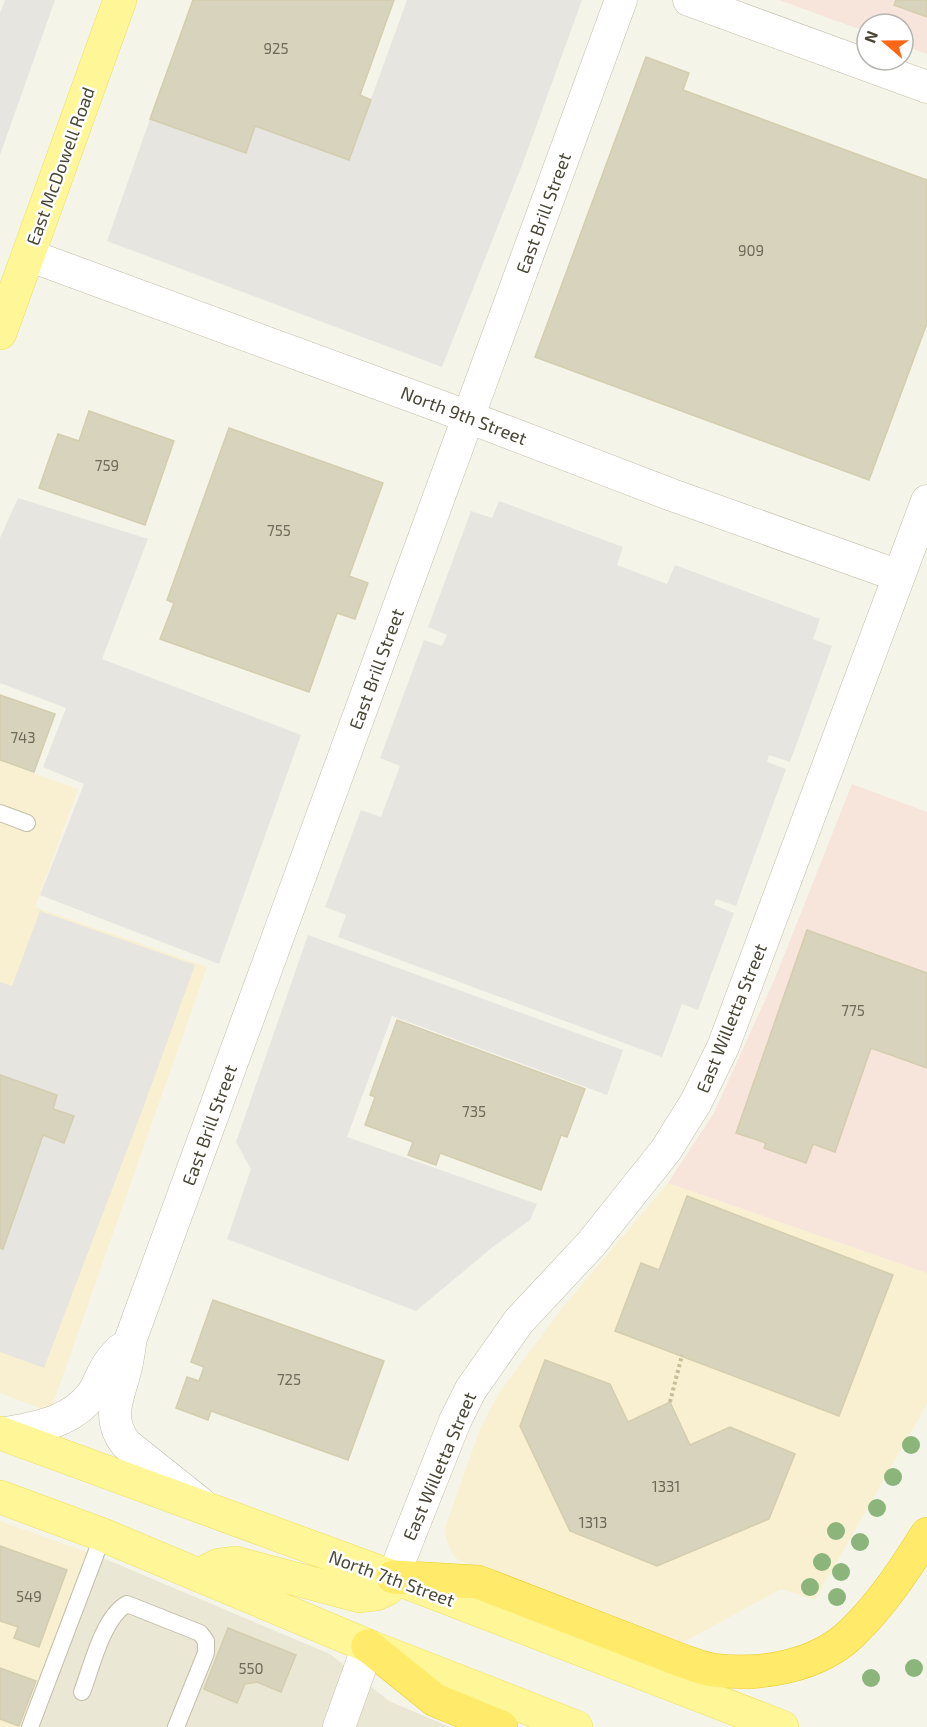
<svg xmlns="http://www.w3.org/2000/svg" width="927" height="1727" font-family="'Exo 2',sans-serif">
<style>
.residential{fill:#eae7d5}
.commercial{fill:#f9f0d1}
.medical{fill:#f7e4da}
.parking{fill:#e6e5e0}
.building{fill:#d8d3bc;stroke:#d4cdae;stroke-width:1.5}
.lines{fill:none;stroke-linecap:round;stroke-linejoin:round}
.service-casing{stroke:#c2bea9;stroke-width:18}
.minor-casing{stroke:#c2bea9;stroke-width:33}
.primary-casing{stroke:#efe05c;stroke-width:34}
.motorway-casing{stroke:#eccb2b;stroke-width:34}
.path{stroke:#c5be99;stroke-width:4;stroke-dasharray:3 3;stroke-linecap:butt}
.service{stroke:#fff;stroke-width:16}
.minor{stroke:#fff;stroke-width:32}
.primary{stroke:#fff697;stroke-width:33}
.motorway{stroke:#ffea69;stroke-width:33}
.tree{fill:#8bb57b}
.labels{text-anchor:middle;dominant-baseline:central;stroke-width:5;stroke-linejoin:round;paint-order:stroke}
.number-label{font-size:15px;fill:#6e6958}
.street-label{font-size:18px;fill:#4a4636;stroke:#fff}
</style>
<rect width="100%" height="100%" fill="#f5f4e8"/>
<!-- residential -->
<path class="residential" d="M98 1556 330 1654 389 1701 450 1727H35Z"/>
<!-- commercial -->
<path class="commercial" d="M0 761 78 789 35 907 207 967 50 1412 0 1393Z
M668 1183 927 1273V1404L815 1600 781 1589 678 1645 458 1560 452 1553 447 1541 445 1528 480 1429 499 1393 563 1307Z
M0 1521 98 1556 35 1727H0Z"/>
<!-- medical -->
<path class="medical" d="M779 0H927V54L903 45V24H867V32Z
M852 784 927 812V1273L668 1183 714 1113 776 976Z"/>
<!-- parking -->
<path class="parking" d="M5 0H55L0 155V13Z
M407 0H582L524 160 442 367 107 241 150 119 245 153 255 126 349 160Z
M18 498 148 539 102 659 301 735 219 964 40 895 84 784 43 767 66 708 0 683V538Z
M499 501 623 547 617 565 667 584 675 565 820 619 813 639 832 646 790 762 769 755 767 762 786 769 736 906 716 899 714 905 734 913 698 1010 682 1004 662 1057 338 937 346 915 325 907 361 810 381 817 400 766 380 758 424 640 442 646 447 635 428 627 471 511 492 518Z
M40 911 195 965 145 1103 44 1368 0 1352V982L12 986Z
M308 935 623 1050 607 1095 392 1016 347 1137 537 1204 530 1220 494 1246 416 1311 227 1239 251 1169 236 1142Z"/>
<!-- building -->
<path class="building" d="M193 0H394L360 95 371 100 349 160 255 126 246 153 150 119Z
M896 0H927V17L894 5Z
M646 57 689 73 683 90 927 180V323L869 480 535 357Z
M89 411 174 441 145 525 39 488 58 434 79 441Z
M229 428 383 483 349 576 368 583 355 619 337 613 309 692 160 639 174 603 167 600Z
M0 695 55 714 34 772 0 760Z
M807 930 927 973V1068L871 1048 835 1152 813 1144 806 1163 764 1148 766 1143 736 1133Z
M397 1020 585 1089 567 1137 561 1135 541 1190 440 1153 436 1165 408 1155 413 1142 365 1125 375 1097 370 1095Z
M0 1075 57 1095 53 1109 74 1116 64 1143 43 1135 3 1249 0 1248Z
M687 1196 893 1275 839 1416 615 1331 641 1263 659 1270Z
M213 1300 384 1361 348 1460 211 1411 208 1420 176 1408 187 1377 199 1381 204 1367 191 1362Z
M545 1360 610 1384 628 1422 670 1402 690 1445 730 1427 795 1454 769 1519 657 1566 570 1531 520 1426Z
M0 1546 67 1570 39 1647 14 1638 18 1627 0 1621Z
M228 1628 296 1655 281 1692 257 1682 245 1684 237 1703 204 1689Z
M0 1668 36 1681 19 1726 0 1719Z"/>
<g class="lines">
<!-- service casing -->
<g class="service-casing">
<path id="service" d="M0 813 27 823
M82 1692C92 1666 103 1617 127 1604L200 1633 206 1641V1653L176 1727
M30 1727 103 1535"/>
</g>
<!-- minor casing -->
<g class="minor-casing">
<path id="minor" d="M689 0 927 87
M28 255 442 407 672 495 899 576
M1 1434C34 1428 72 1423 93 1393 98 1385 101 1376 106 1368 109 1361 115 1356 120 1350
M200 1503 126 1444C106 1418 118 1399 125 1371 128 1361 129 1349 131 1338L621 0
M393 1577 455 1421 471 1389 519 1321 591 1244 666 1150 696 1102 723 1047 927 501
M339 1727 368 1646"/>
</g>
<!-- primary casing -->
<g class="primary-casing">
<path id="primary" d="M0 333 120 0
M0 1433 393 1577 782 1727
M0 1497 103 1535 368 1646 576 1727
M199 1575 219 1565 235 1563 360 1596 376 1594 387 1589 393 1577"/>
</g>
<!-- motorway casing -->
<g class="motorway-casing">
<path id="motorway" d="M393 1577 478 1582 683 1661C693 1664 703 1669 714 1670 760 1676 817 1667 852 1633 882 1604 905 1569 927 1534
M368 1646 435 1700 501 1727"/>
</g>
<!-- path -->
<path class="path" d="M670 1402 682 1355"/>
<!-- service -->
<use href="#service" class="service"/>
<!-- minor -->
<use href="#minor" class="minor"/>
<!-- primary -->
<use href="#primary" class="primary"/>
<!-- motorway -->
<use href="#motorway" class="motorway"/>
</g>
<!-- trees -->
<g class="tree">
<circle cx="911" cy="1445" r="9"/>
<circle cx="893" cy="1477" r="9"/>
<circle cx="877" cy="1508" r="9"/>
<circle cx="836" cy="1531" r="9"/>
<circle cx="860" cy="1542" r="9"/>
<circle cx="822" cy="1562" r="9"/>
<circle cx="841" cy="1572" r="9"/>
<circle cx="810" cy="1587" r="9"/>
<circle cx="837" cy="1597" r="9"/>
<circle cx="914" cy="1668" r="9"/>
<circle cx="871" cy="1678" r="9"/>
</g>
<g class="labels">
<!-- number labels -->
<g class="number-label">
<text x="276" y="48">925</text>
<text x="751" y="250">909</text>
<text x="107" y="465">759</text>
<text x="279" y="530">755</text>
<text x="23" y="737">743</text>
<text x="853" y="1010">775</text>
<text x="474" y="1111">735</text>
<text x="289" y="1379">725</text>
<text x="666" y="1486">1331</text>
<text x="593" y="1522">1313</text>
<text x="29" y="1596">549</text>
<text x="251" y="1668">550</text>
</g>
<!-- street labels -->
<g class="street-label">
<text transform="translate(60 166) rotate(-70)">East McDowell Road</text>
<text transform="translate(543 213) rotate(-70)">East Brill Street</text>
<text transform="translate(464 415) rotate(21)">North 9th Street</text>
<text transform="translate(376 669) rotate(-70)">East Brill Street</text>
<text transform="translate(731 1018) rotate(-68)">East Willetta Street</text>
<text transform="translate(209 1125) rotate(-70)">East Brill Street</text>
<text transform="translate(439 1466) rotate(-67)">East Willetta Street</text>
<text transform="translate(392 1578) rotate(20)">North 7th Street</text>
</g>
</g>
<!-- north arrow -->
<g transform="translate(885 42) rotate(290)"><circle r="28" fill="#ffffff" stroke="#b7b5af" stroke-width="1.5"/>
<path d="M0-4.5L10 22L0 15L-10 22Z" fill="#ff6615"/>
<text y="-9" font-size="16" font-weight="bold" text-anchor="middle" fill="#4a4636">N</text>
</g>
</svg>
